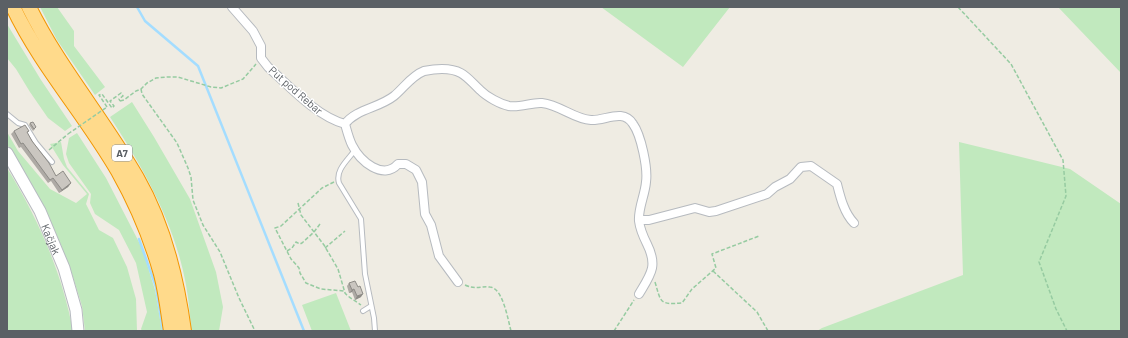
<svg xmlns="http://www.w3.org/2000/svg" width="1128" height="338" font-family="Barlow,sans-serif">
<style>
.green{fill:#c1e9be}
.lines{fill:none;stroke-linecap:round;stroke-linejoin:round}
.stream{stroke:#a4ddff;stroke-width:2.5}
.lane-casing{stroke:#b6babf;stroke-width:6}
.street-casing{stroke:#b6babf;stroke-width:10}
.secondary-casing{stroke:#b7bbc1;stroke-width:13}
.highway-casing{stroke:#f39600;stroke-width:16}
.path{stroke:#96cba1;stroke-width:1.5;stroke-dasharray:4 2;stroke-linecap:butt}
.lane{stroke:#fff;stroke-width:4}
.street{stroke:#fff;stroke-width:8}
.secondary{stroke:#fff;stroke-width:11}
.highway{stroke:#ffda8b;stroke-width:14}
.path-bridge{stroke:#96cba1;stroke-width:1.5;stroke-dasharray:4 2;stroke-linecap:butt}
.wall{fill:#aeaaa5}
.shaded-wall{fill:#8d8b86}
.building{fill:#cac6c0;stroke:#8d8b86}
.labels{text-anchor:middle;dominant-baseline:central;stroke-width:3;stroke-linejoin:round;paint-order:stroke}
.shield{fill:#fff;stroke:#8c9093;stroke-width:1}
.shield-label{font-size:10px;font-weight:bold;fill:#5b6065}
.street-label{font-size:11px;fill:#5b6065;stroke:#fff}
</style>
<rect width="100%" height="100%" fill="#efece3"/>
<!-- green -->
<path class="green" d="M40 7H57L74 31V46L105 87 95 95 57 40Z
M601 7H730L683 67Z
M1058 7H1121V73Z
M7 24 41 80 72 126 65 131 48 118 30 92 16 69 7 58Z
M132 102 154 137 190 199 216 272 223 307 219 331H191C190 316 189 301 186 285 175 224 144 169 110 117Z
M7 132 18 151 50 189 76 203 87 194 63 165 50 144 61 142 64 159 67 167 89 194 86 204 99 230 113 238 127 267 136 299 137 331H85L82 306 72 274 61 245 44 208 25 173 7 144Z
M77 133 106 178 142 248 155 290 162 331H142L141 329 147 312 136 263 119 230 95 214 90 203 91 194 69 163 66 154 69 138Z
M959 142 1070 169 1121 204V331H817L822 328 963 275Z
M7 168C38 218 62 273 73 331H7Z
M336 293 351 331H312L302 305Z"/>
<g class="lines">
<!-- stream -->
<path class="stream" d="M137 7 145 21 198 66 304 331
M139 239 156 287 163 331"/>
<!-- lane casing -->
<g class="lane-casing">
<path id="lane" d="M7 114 18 123 25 125 36 143 52 162
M355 150C348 160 335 170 339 183L361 219 365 274 374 318 375 331
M363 311 371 306"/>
</g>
<!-- street casing -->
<g class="street-casing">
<path id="street" d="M232 7 253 31 261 46V58L268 67C289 86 316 116 345 124 347 131 349 139 352 145 360 161 383 181 398 164H406L416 170 422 182 425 214 431 225 439 256 458 282
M345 124C356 109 379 108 394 96 404 88 411 76 424 71 429 70 437 69 442 69 463 69 467 78 480 90 487 97 500 104 509 106 520 108 532 102 542 103 560 105 574 119 591 120 605 121 623 108 633 124 641 135 648 168 646 182 645 195 638 208 639 221 640 229 643 236 647 244 658 266 651 274 639 294
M639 220H649L695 208 709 212 716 211 767 194 775 187 790 179 801 167 811 166 837 184C840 196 844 213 854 223"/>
</g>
<!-- secondary casing -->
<g class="secondary-casing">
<g id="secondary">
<path id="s1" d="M7 153 40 211 64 268 76 310 78 331"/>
</g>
</g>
<!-- highway casing -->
<g class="highway-casing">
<path id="highway" d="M13 7C41 66 85 114 118 171 136 203 151 238 161 274 166 293 168 312 171 331
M29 7C59 68 104 120 137 178 164 225 177 279 184 331"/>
</g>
<!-- path -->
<path class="path" d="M958 7 1011 64 1063 160 1066 196 1039 262 1056 309 1067 331
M141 89 142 94 177 143 188 168 191 177 193 200 203 225 220 252 239 298 255 331
M120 101 124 100 136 91 141 89 147 83 156 78 167 77H178L211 87 221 88 243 79 256 64
M107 107 99 95 102 94 112 108 114 106 110 101 121 93 123 96 119 99 120 101
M49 150 68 134
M334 182 322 188 281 226 275 228 291 259 299 268 300 273 306 283 321 289 344 291
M298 203 301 215 324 245 338 269 345 293C348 297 357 302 361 305
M325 248 345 231
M287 251 292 248 296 242 300 244 302 243 314 232 320 224
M713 271 757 312 768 331
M655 282C661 302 659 305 682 303L692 289 716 268 712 254 759 236
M465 285C476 290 480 286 490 287 503 288 508 320 511 331
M614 331 634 300"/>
<!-- lane -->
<use href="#lane" class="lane"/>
<!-- street -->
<use href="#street" class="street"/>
<!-- secondary -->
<use href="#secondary" class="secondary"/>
<!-- highway -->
<use href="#highway" class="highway"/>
<!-- path-bridge -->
<path class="path-bridge" d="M68 134 107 107"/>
</g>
<!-- wall -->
<path class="wall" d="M30 123 35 129 33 131 29 125Z
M14 131H29L27 133 32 141 56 176 71 183 68 187 59 193 51 181 48 183 21 147 19 148 11 134Z
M349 283 361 297 355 300 352 292 349 293 347 286Z"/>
<!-- shaded-wall -->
<path class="shaded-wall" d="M71 183 68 187 59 193 62 190Z
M354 289 352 292 349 293 352 290Z
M363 294 361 297 355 300 357 296Z"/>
<!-- building -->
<path class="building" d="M33 122 36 127 34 129 30 123Z
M25 125 29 131 27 132 32 141 49 163 56 176 63 171 71 183 62 190 53 178 50 180 23 143 21 144 14 131Z
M355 281 358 287 360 286 363 294 357 296 354 289 352 290 349 283Z"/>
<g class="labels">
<!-- shield labels -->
<rect class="shield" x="112" y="145" width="20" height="16" rx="3"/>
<g class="shield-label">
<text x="122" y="153">A7</text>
</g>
<!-- street labels -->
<g class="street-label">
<text transform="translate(296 90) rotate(41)">Put pod Rebar</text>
<text stroke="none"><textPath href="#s1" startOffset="97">Kačjak</textPath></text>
</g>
</g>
<!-- border -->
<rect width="1128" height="338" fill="none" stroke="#5b6065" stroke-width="16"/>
</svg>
